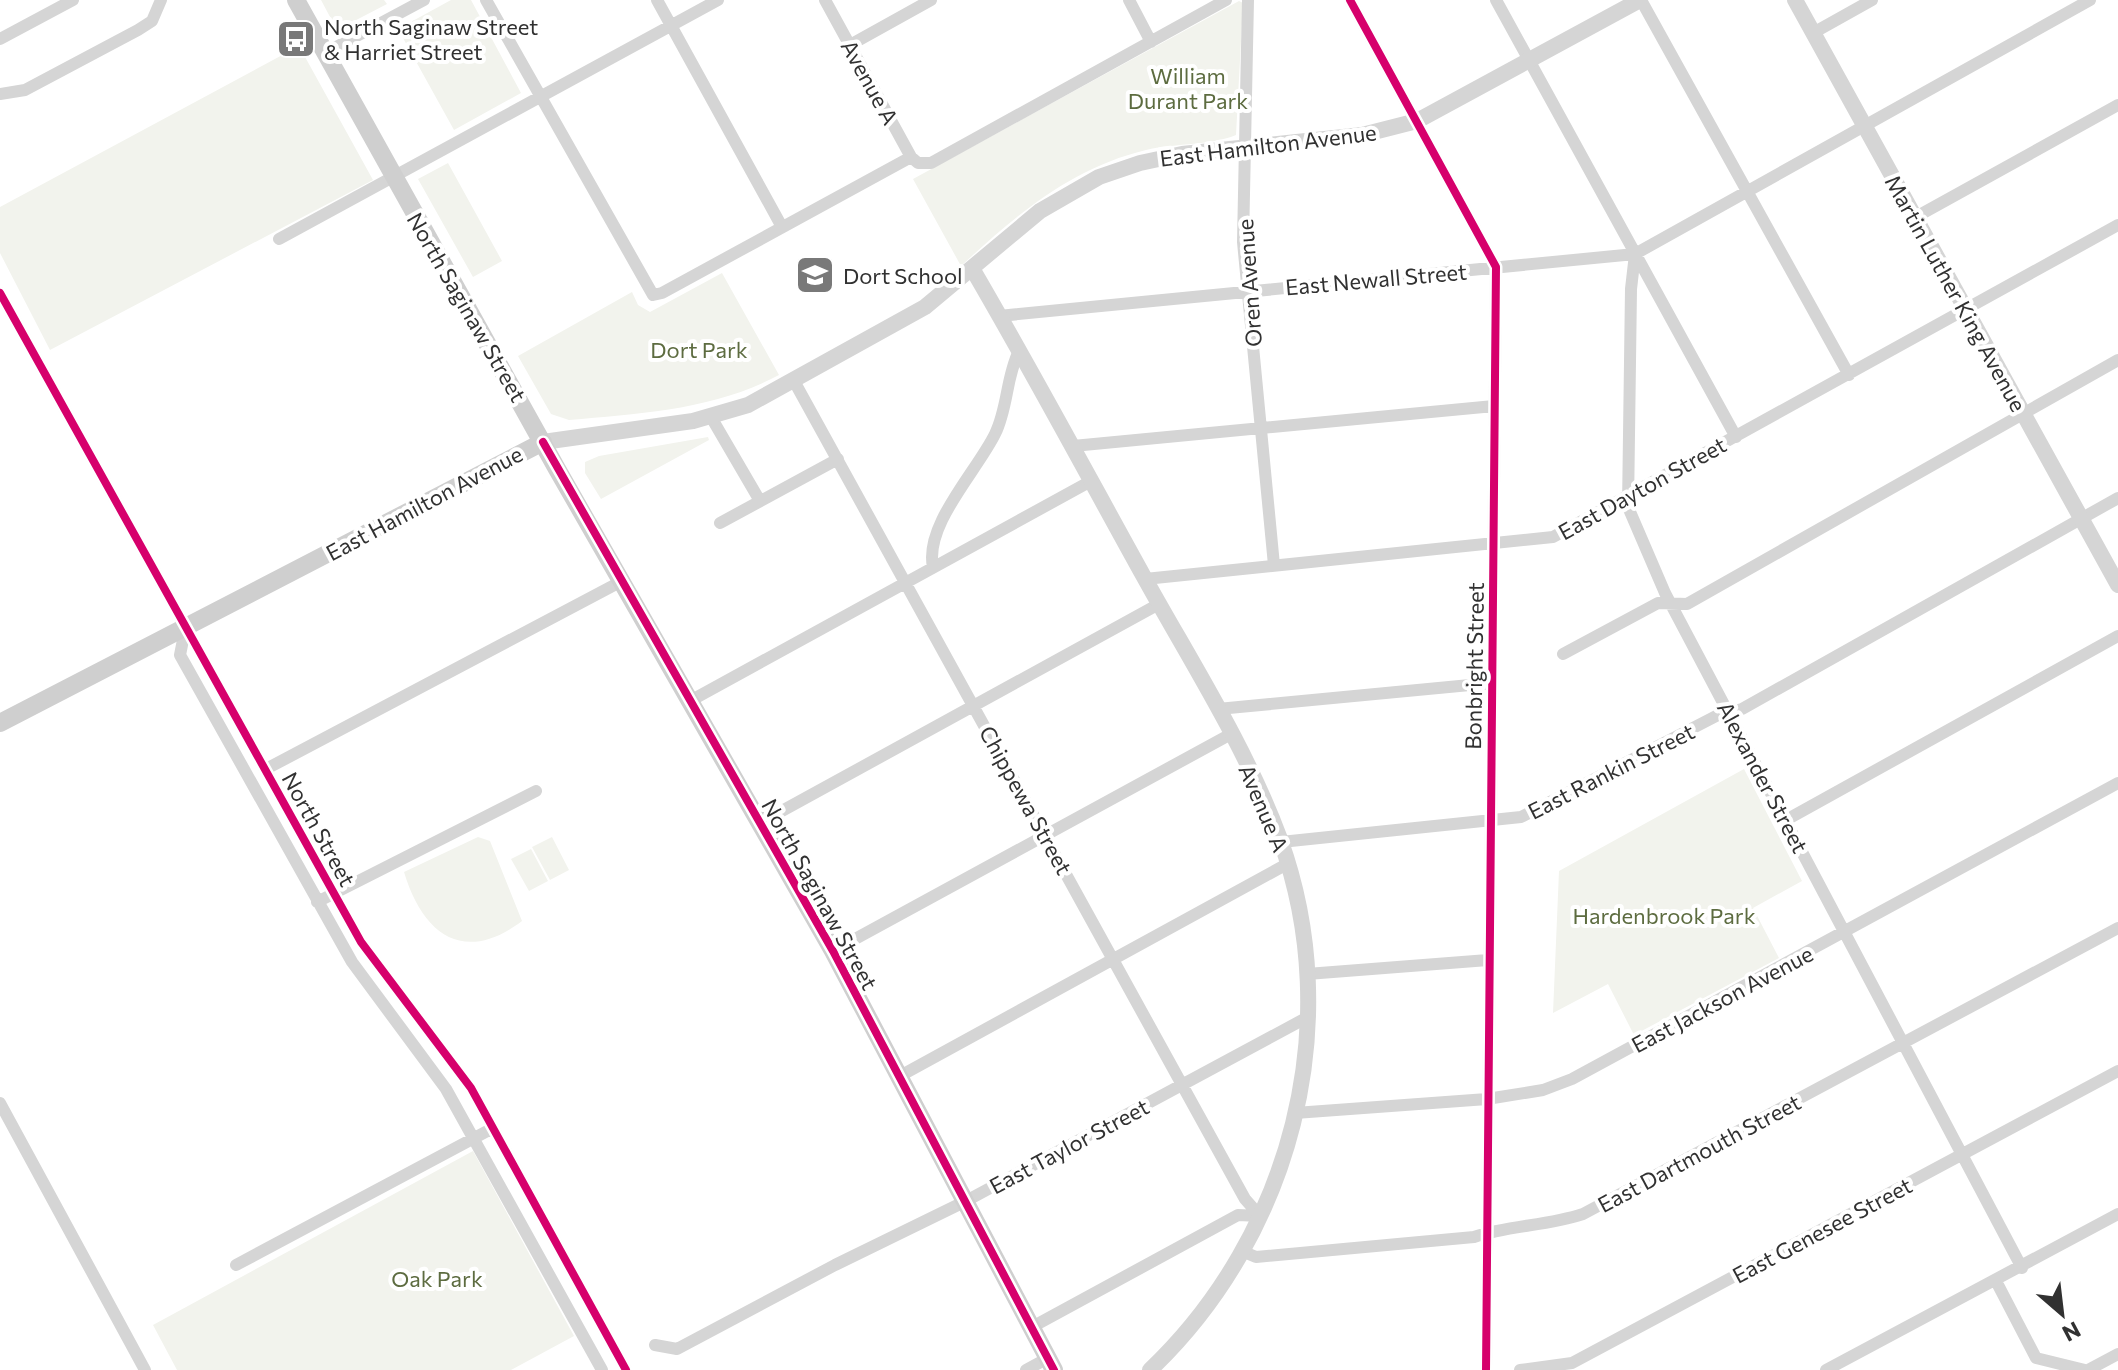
<svg xmlns="http://www.w3.org/2000/svg" width="2118" height="1370" font-family="Commissioner,sans-serif">
<style>
.green{fill:#f2f3ed}
.lines{fill:none;stroke-linecap:round;stroke-linejoin:round}
.minor{stroke:#d5d5d5;stroke-width:12}
.tertiary{stroke:#d5d5d5;stroke-width:16}
.secondary{stroke:#cfcfcf;stroke-width:18}
.cycleway-casing{stroke:#fff;stroke-width:13}
.cycleway{stroke:#d6006c;stroke-width:8}
.labels{text-anchor:middle;dominant-baseline:central;stroke-width:8;stroke-linejoin:round;paint-order:stroke}
.poi-label{font-size:22px;fill:#313131;stroke:#fff;text-anchor:start}
.park-label{font-size:22px;fill:#5d6c40;stroke:#fff}
.street-label{font-size:22px;fill:#313131;stroke:#fff}
</style>
<rect width="100%" height="100%" fill="#fff"/>
<!-- green -->
<path class="green" d="M321 0H384L387 4 337 30Z
M451 0H471L521 93 454 130 398 29Z
M1239 1 1243 3 1236 135C1209 146 1174 143 1146 150 1071 168 1016 215 961 266L913 179Z
M299 46 373 180 50 350 0 253V207Z
M448 163 502 261 473 277 418 179Z
M722 273 779 375C713 410 642 413 569 420L551 414 518 356 632 292 638 305 650 312Z
M708 437 709 440 601 499 585 473V462L599 456Z
M1744 769 1802 881 1753 908 1779 958 1634 1035 1608 984 1553 1013 1559 871Z
M478 837 490 841 522 921C464 965 423 935 404 872Z
M552 837 569 870 550 880 532 847Z
M531 849 548 881 529 891 511 859Z
M473 1151 574 1336 511 1370H177L153 1325Z"/>
<g class="lines">
<!-- minor -->
<path class="minor" d="M486 0 653 295 662 293 911 157
M657 0 782 227
M825 0 911 157 918 163H931L1226 0
M1129 0 1151 42
M1248 0 1243 242 1274 565
M1350 0 1496 267 1486 1370
M1496 0 1736 437
M1641 0 1849 375
M1813 33 1872 0
M0 39 73 0
M850 45 931 0
M325 53 424 0
M0 94 25 90 138 30 152 21 161 0
M1914 218 2118 105
M279 239 718 0
M1635 254 1631 289 1628 507 1665 593 2022 1268
M0 293 361 942 471 1088 626 1370
M999 316 1635 254 2090 0
M794 381 1245 1199 1260 1216
M711 417 760 501
M1073 446 1494 406
M720 523 838 459
M933 567C924 525 977 471 995 434 1008 408 1006 377 1019 351
M1145 579 1553 537 2118 225
M185 630 180 655 352 962 446 1089 602 1370
M1563 654 1658 603 1687 604 2118 360
M690 701 1091 481
M1218 709 1491 683
M266 769 622 581
M1786 820 2118 636
M760 823 1159 604
M1281 842 1521 817 1720 714 1742 709 2118 498
M317 902 536 791
M833 951 1231 734
M1307 974 1488 960
M900 1076 1287 864
M0 1103 145 1370
M1295 1113 1487 1099 1543 1090 1572 1079 2118 783
M1244 1252 1256 1257 1474 1237C1510 1225 1547 1226 1583 1214L2118 928
M236 1265 493 1128
M1996 1281 2036 1358 2085 1370
M1032 1327 1238 1215 1260 1216
M655 1345 677 1349 835 1265 966 1201 1308 1017
M1026 1370 1048 1358
M1520 1370 1572 1363 2118 1071
M1826 1370 2118 1214
M2088 1370 2118 1354"/>
<!-- tertiary -->
<path class="tertiary" d="M1795 0 2118 585
M973 270C1032 371 1087 474 1144 577 1191 662 1246 747 1280 839 1347 1024 1291 1236 1150 1370
M543 442 693 421 748 405 925 307 1040 211 1099 177 1140 163 1182 154 1362 135 1417 121 1640 0"/>
<!-- secondary -->
<path class="secondary" d="M296 0 557 469 833 951 1054 1370
M0 723 543 442"/>
<!-- cycleway casing -->
<g class="cycleway-casing">
<path id="cycleway" d="M1350 0 1496 267 1486 1370
M0 293 361 942 471 1088 626 1370
M543 442 833 951 1054 1370"/>
</g>
<!-- cycleway -->
<use href="#cycleway" class="cycleway"/>
</g>
<!-- icons -->
<defs>
<g id="bus-square" transform="scale(2)"><rect x="-9" y="-9" width="18" height="18" rx="4" fill="#797979" stroke="#fff"/><path d="M-5-6H5V4H4V6H2V4H-2V6H-4V4H-5ZM-3.5-4V0h7V-4ZM-3.5 1.2v1.5H-2V1.2ZM2 1.2v1.5H3.5V1.2Z" fill="#fff"/></g>
<g id="school-square" transform="scale(2)"><rect x="-9" y="-9" width="18" height="18" rx="4" fill="#797979" stroke="#fff"/><path d="M0-5L7-2L0 1L-7-2ZM-4 1L0 2.5L4 1V4Q0 6-4 4Z" fill="#fff"/></g>
</defs>
<g fill-rule="evenodd">
<use href="#bus-square" x="296" y="39"/>
<use href="#school-square" x="815" y="275"/>
</g>
<g class="labels">
<!-- poi labels -->
<g class="poi-label">
<text x="324" y="26">North Saginaw Street<tspan x="324" dy="25">&amp; Harriet Street</tspan></text>
<text x="843" y="275">Dort School</text>
</g>
<!-- park labels -->
<g class="park-label">
<text x="1188" y="75">William<tspan x="1188" dy="25">Durant Park</tspan></text>
<text x="699" y="349">Dort Park</text>
<text x="1664" y="915">Hardenbrook Park</text>
<text x="437" y="1278">Oak Park</text>
</g>
<!-- street labels -->
<g class="street-label">
<text transform="translate(870 82) rotate(61)">Avenue A</text>
<text transform="translate(1268 145) rotate(-7)">East Hamilton Avenue</text>
<text transform="translate(1376 279) rotate(-5)">East Newall Street</text>
<text transform="translate(1249 283) rotate(-94)">Oren Avenue</text>
<text transform="translate(1956 293) rotate(61)">Martin Luther King Avenue</text>
<text transform="translate(467 307) rotate(60)">North Saginaw Street</text>
<text transform="translate(1642 488) rotate(-29)">East Dayton Street</text>
<text transform="translate(424 503) rotate(-28)">East Hamilton Avenue</text>
<text transform="translate(1474 666) rotate(-89)">Bonbright Street</text>
<text transform="translate(1611 771) rotate(-27)">East Rankin Street</text>
<text transform="translate(1763 777) rotate(62)">Alexander Street</text>
<text transform="translate(1026 800) rotate(61)">Chippewa Street</text>
<text transform="translate(1264 808) rotate(67)">Avenue A</text>
<text transform="translate(319 829) rotate(61)">North Street</text>
<text transform="translate(820 894) rotate(61)">North Saginaw Street</text>
<text transform="translate(1722 999) rotate(-28)">East Jackson Avenue</text>
<text transform="translate(1069 1146) rotate(-28)">East Taylor Street</text>
<text transform="translate(1699 1153) rotate(-28)">East Dartmouth Street</text>
<text transform="translate(1822 1230) rotate(-28)">East Genesee Street</text>
</g>
</g>
<!-- north arrow -->
<g transform="translate(2062 1314) rotate(152)" stroke="#ffffff" stroke-width="6" paint-order="stroke">
<path d="M0-6L14 30L0 20L-14 30Z" fill="#313131"/>
<text y="-12" font-size="22" font-weight="bold" text-anchor="middle" fill="#313131">N</text>
</g>
</svg>
